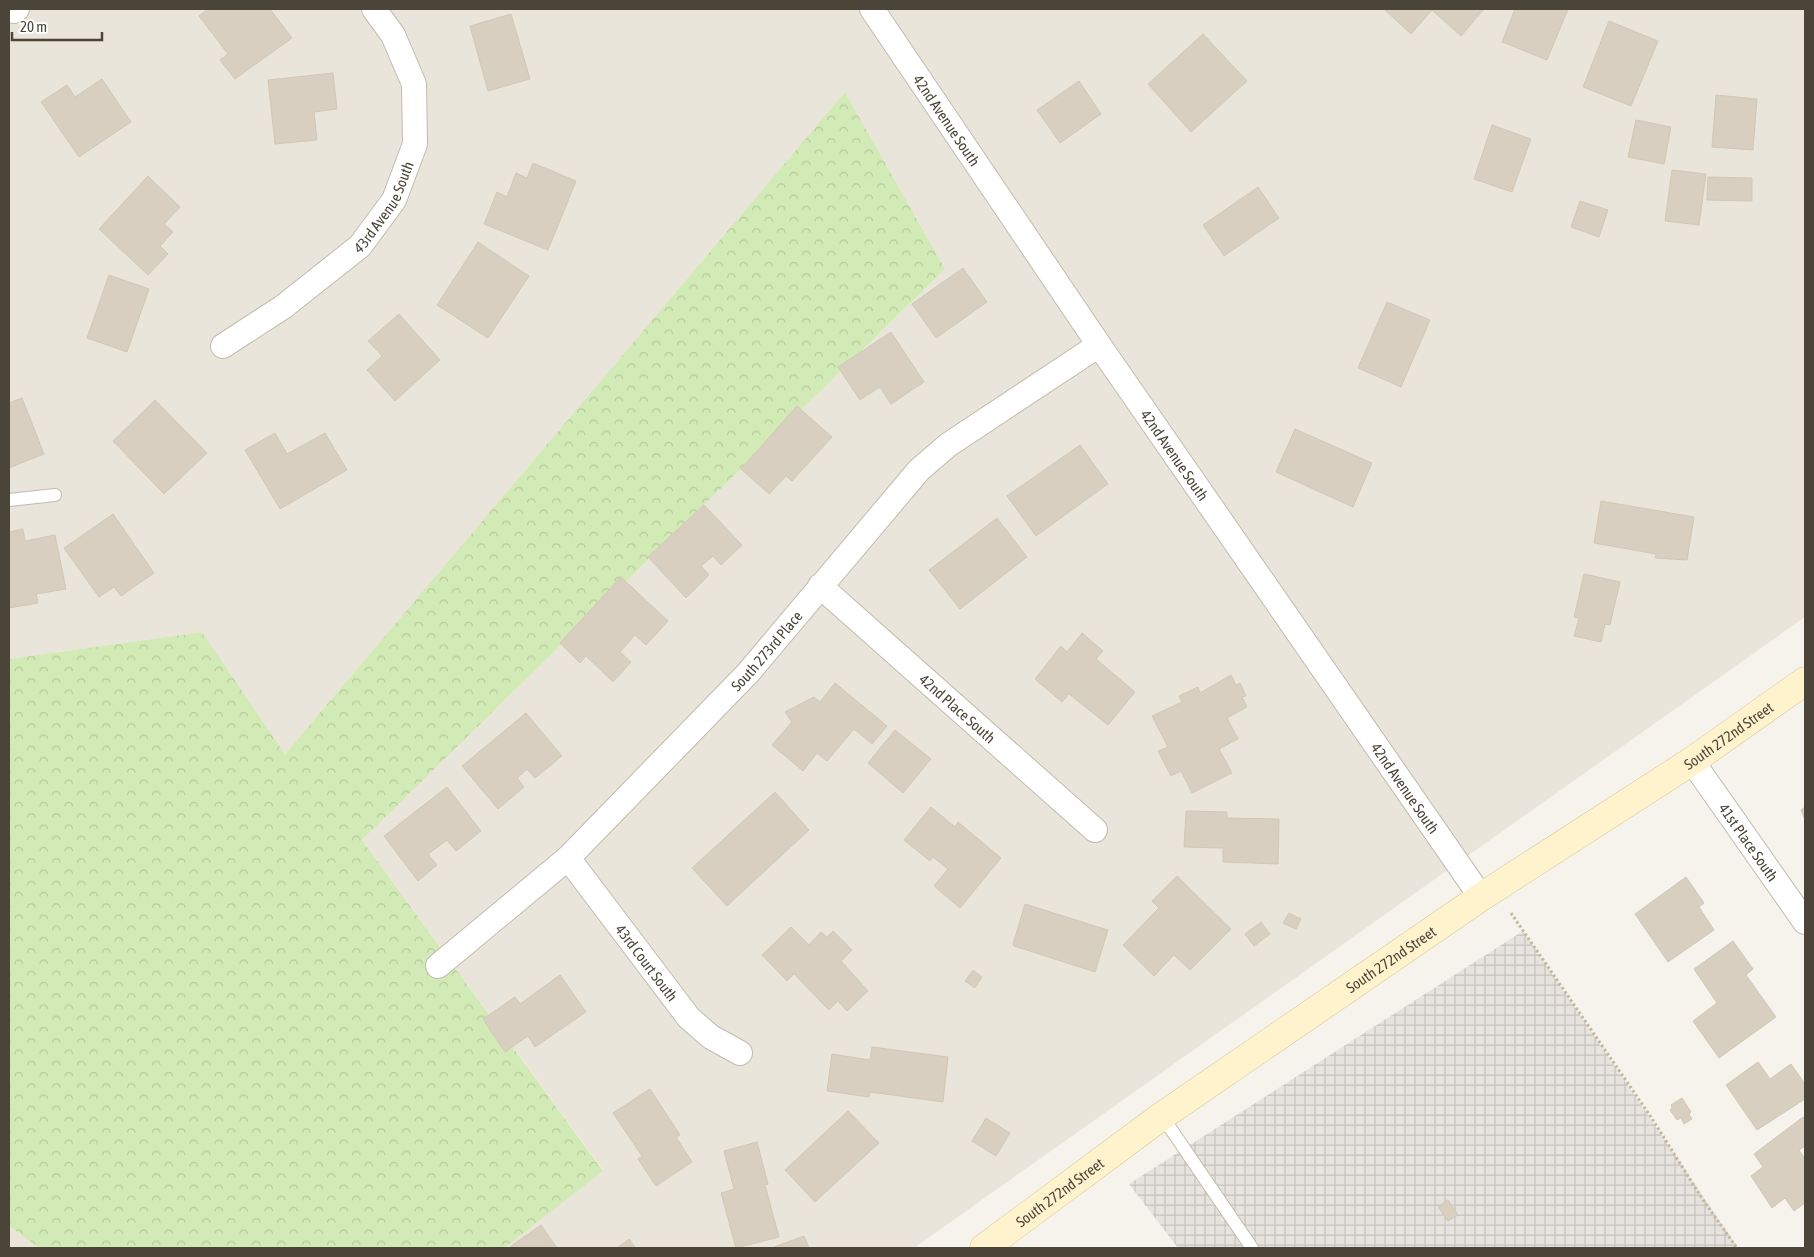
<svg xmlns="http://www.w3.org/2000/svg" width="1814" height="1257" font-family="'Asap Condensed',sans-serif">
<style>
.residential{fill:#eae5da}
.industrial{fill:url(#industrial-grid)}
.forest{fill:url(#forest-crowns)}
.building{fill:#d8cfc1;stroke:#d3c7b4}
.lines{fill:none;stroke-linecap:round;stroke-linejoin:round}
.lane-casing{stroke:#c2bbae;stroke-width:14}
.street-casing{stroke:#c2bbae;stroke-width:26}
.secondary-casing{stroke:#d6c79b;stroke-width:29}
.path{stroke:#c4b79f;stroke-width:3;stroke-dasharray:2.5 2.5;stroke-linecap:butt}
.lane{stroke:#fff;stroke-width:12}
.street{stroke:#fff;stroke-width:24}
.secondary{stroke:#fff3cd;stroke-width:28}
.labels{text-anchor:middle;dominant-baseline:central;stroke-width:4.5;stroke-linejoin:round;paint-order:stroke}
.street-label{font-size:15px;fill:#4b4439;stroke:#fff}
</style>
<defs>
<pattern id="industrial-grid" width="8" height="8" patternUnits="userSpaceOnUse" patternTransform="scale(1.25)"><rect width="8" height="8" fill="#e6e2dd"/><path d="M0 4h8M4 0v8" fill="none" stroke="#c7c3be"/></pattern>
<pattern id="forest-crowns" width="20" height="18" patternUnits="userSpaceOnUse" patternTransform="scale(1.25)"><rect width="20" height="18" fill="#d2eab5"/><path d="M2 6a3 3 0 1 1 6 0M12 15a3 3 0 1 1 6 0" fill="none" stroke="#b6ca9c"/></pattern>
</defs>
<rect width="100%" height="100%" fill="#f6f3ec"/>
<!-- residential -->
<path class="residential" d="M9 9H1805V617L914 1248H504L603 1170 362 840 945 269 845 92 285 754 202 632 9 659Z
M9 1226 39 1248H9Z"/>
<!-- industrial -->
<path class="industrial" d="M1523 931 1738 1248H1178L1129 1184Z"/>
<!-- forest -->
<path class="forest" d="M845 92 945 269 362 840 603 1171 504 1248H39L9 1226V659L202 632 285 754Z"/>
<!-- building -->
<path class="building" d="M208 9H270L292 38 235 79 220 60 228 54 199 16Z
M1386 9H1484L1461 36 1432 10 1411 34 1385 10Z
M1515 9H1568L1547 60 1502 42Z
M511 14 530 79 488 91 470 26Z
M1609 21 1658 41 1631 106 1583 87Z
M1203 34 1247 81 1191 132 1148 84Z
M333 73 337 109 314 112 317 140 275 144 268 80Z
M102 79 131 122 79 157 41 102 67 85 75 97Z
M1079 81 1101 114 1060 143 1037 110Z
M1716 95 1757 99 1753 150 1712 147Z
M1636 120 1671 127 1664 164 1628 157Z
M1492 125 1531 139 1512 192 1474 179Z
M533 163 576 181 548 250 484 224 497 192 507 197 516 173 527 178Z
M1672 170 1706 174 1699 225 1665 221Z
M148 176 180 207 164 224 173 232 160 246 168 254 148 275 99 229Z
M1708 177 1752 178V201L1707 200Z
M1258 187 1279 218 1224 256 1203 225Z
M1580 201 1608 210 1599 237 1571 227Z
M478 242 529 276 488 338 437 305Z
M963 268 987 302 936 338 912 304Z
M109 275 149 289 127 352 87 338Z
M1387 302 1430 320 1401 387 1358 368Z
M399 314 440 360 395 401 367 370 382 356 368 341Z
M891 332 924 382 891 404 880 387 860 400 838 367Z
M22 398 44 454 9 468V403Z
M155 400 207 453 164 494 113 441Z
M797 406 832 437 792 481 786 476 769 494 741 469Z
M1295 429 1372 463 1353 507 1276 472Z
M275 433 287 454 325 433 347 470 280 509 245 450Z
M1080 445 1108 484 1036 536 1007 496Z
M1601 501 1694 517 1687 560 1655 558 1656 554 1594 543Z
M704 505 742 545 721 565 713 556 701 566 709 575 686 598 648 557Z
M113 514 154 573 121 596 114 587 99 597 64 548Z
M997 518 1027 557 960 609 929 570Z
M23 529 25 541 55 535 66 589 36 594 38 603 9 608V532Z
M1584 574 1620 582 1610 625 1605 624 1601 642 1574 636 1579 618 1574 617Z
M621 577 668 621 646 645 635 635 620 652 631 662 613 682 586 656 580 663 560 643Z
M1082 633 1103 651 1096 659 1135 692 1108 725 1069 694 1062 702 1035 679 1061 646 1067 652Z
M1231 675 1236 685 1240 683 1246 696 1242 697 1247 707 1227 718 1238 739 1219 749 1232 773 1192 793 1181 771 1171 776 1158 751 1168 747 1152 716 1182 702 1179 696 1198 687 1200 693Z
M835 683 887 726 872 744 854 729 827 761 817 753 803 771 772 745 792 722 785 712 814 697 820 702Z
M526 713 562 756 535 778 527 769 517 778 524 787 498 809 462 766Z
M895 730 931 759 903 793 868 763Z
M447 787 481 831 456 851 447 840 428 854 437 865 418 881 384 836Z
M775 792 809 830 727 906 692 868Z
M931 807 955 827 958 822 1001 858 960 908 934 886 948 869 933 857 930 861 904 840Z
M1805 807V820L1801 810Z
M1186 811 1227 812V818L1279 819 1278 864 1223 862V848L1184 847Z
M1177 876 1231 929 1190 970 1174 955 1154 976 1123 945 1159 908 1152 901Z
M1686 877 1704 903 1699 907 1714 930 1668 962 1635 914Z
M1025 904 1108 930 1095 972 1014 946 1013 944Z
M1289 913 1301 919 1296 929 1283 923Z
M1261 922 1270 934 1254 946 1245 934Z
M791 927 809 945 821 932 827 937 833 931 852 950 841 961 868 991 847 1011 838 1001 829 1010 794 974 787 981 762 955Z
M1733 941 1753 969 1746 975 1776 1017 1719 1058 1693 1021 1717 1003 1694 969Z
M973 970 982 977 975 988 965 981Z
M560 975 586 1012 535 1047 528 1036 505 1052 483 1019 515 997 520 1004Z
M872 1047 948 1057 943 1102 870 1092 869 1097 827 1091 832 1054 870 1060Z
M1758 1062 1770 1079 1791 1064 1805 1084V1099L1757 1130 1726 1085Z
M650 1089 680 1135 676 1137 692 1162 656 1186 638 1159 642 1156 613 1113Z
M1682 1098 1691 1112 1689 1114 1692 1119 1684 1124 1681 1118 1677 1120 1670 1110 1672 1108 1671 1105Z
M848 1111 879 1143 815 1202 785 1170Z
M1803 1117 1805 1121V1146L1799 1150 1805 1159V1203L1794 1211 1785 1198 1772 1208 1751 1176 1763 1167 1754 1154Z
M986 1118 1010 1133 996 1156 972 1141Z
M757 1142 768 1184 765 1185 779 1237 736 1248 721 1193 734 1189 724 1151Z
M1448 1200 1458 1215 1448 1221 1438 1207Z
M541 1225 557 1248H512L511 1246Z
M804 1236 809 1248H774V1247Z
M629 1239 636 1248H617Z"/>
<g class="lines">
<!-- lane casing -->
<g class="lane-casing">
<path id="lane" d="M9 500 55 495
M1162 1116 1252 1248"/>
</g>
<!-- street casing -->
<g class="street-casing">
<g id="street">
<path id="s1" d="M872 9 1099 345 1481 897"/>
<path d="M14 11 17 9"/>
<path id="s2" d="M223 346 283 307 360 246 394 200 415 144 414 84 393 35 374 9"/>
<path id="s3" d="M820 586 1095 830"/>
<path id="s4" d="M1692 761 1805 922"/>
<path id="s5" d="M568 858 689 1018 711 1037 740 1053"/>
<path id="s6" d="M438 966 568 858 748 673 919 470 948 445 1099 345"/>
</g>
</g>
<!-- secondary casing -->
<g class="secondary-casing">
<g id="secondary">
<path id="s7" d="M984 1248 1162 1116 1481 897 1692 761 1805 681"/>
</g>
</g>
<!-- path -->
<path class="path" d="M1511 913 1651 1117 1703 1200 1737 1248"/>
<!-- lane -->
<use href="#lane" class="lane"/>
<!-- street -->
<use href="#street" class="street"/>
<!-- secondary -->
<use href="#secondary" class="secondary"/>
</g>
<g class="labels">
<!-- street labels -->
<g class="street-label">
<text stroke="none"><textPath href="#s1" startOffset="134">42nd Avenue South</textPath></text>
<text stroke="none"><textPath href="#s2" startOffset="216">43rd Avenue South</textPath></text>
<text stroke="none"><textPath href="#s1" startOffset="539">42nd Avenue South</textPath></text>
<text stroke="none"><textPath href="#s6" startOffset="456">South 273rd Place</textPath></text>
<text stroke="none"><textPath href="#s3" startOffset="184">42nd Place South</textPath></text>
<text stroke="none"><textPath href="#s7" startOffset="904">South 272nd Street</textPath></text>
<text stroke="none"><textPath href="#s1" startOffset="944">42nd Avenue South</textPath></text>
<text stroke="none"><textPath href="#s4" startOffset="99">41st Place South</textPath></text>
<text stroke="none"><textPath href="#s7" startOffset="499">South 272nd Street</textPath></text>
<text stroke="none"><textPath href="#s5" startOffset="131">43rd Court South</textPath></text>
<text stroke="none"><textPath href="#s7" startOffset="94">South 272nd Street</textPath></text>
</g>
</g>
<!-- border -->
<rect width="1814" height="1257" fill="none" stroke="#4b4439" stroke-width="20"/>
<!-- scale -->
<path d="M12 32v8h90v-8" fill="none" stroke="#4b4439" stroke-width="2.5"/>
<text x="20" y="32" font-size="15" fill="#4b4439" stroke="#ffffff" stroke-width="4" paint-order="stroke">20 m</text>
</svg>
